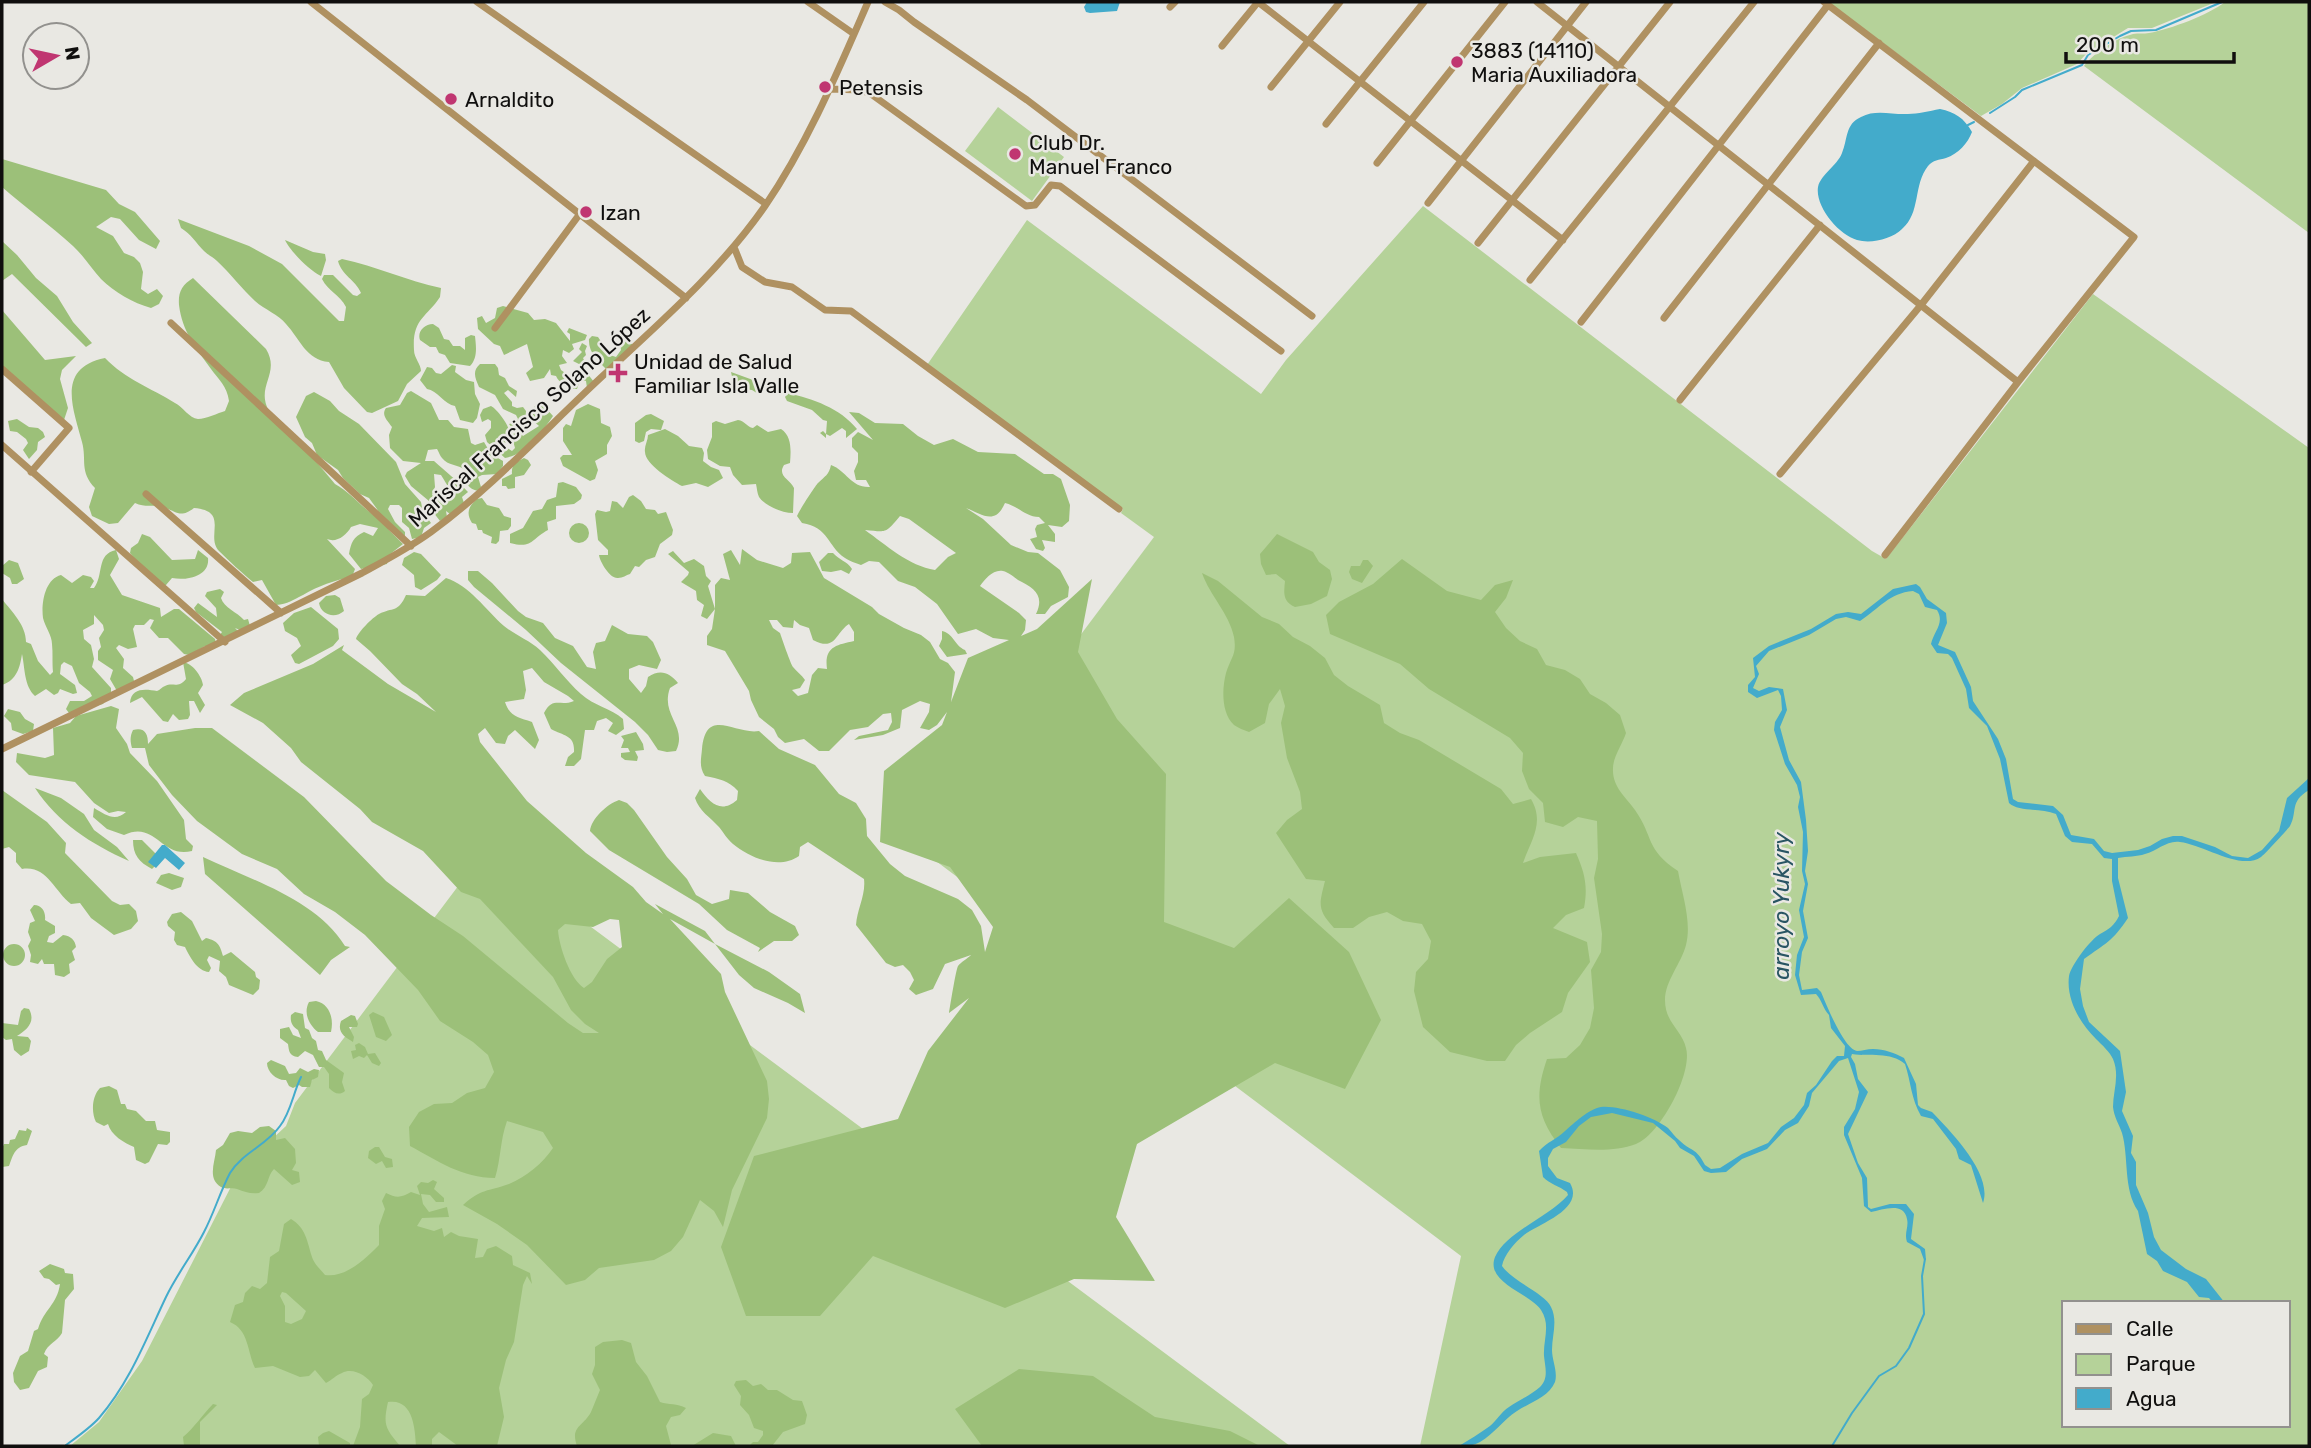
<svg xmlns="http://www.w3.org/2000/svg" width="2311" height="1448" font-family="Rubik,sans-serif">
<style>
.green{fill:#b5d299;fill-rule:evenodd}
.forest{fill:#9cc079;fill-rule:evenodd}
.water{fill:#43abcb}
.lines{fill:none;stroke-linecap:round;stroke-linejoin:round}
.stream{stroke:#43abcb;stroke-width:2}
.minor{stroke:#af9161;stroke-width:7}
.poi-dot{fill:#c03671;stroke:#e9e8e3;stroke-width:2.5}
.labels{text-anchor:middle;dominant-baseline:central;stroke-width:5;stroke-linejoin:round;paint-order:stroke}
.poi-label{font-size:21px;fill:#100f0e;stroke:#e9e8e3;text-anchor:start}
.street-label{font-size:21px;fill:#100f0e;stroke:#e9e8e3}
.water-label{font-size:23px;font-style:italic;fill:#295563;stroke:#e9e8e3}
</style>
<rect width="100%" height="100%" fill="#e9e8e3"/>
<!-- green -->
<path class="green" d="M1828 2H2216L2152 28H2128L2086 54 2077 64 2022 88 2002 104 1981 116Z
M2225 2H2309V233L2084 66C2094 53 2116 38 2133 34 2138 33 2144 34 2149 33 2171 29 2208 15 2225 2Z
M998 107 1064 157 1032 201 965 151Z
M1423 206 1872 551 1886 559 2093 294 2309 448V1446H1420L1461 1256 920 849 1154 537 1121 513 1123 509 927 365 1027 220 1261 394 1286 360ZM2064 1303H2288V1425H2064Z
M486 849 1290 1446H70L99 1422 142 1361 240 1169 286 1126 295 1103Z"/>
<!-- forest -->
<path class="forest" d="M2 159 106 190 119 204 135 212 160 241 156 249 139 240 120 219 111 217 96 227 113 236 124 253 134 257 140 263 143 272 141 289 148 294 157 289 163 296 159 304 151 308C133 303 114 292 101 279 91 268 84 256 73 246 50 225 25 207 2 187Z
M178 219 249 246 282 264 339 321H344L346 307C340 295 328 291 322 279L324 275H333L353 295 357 296 361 293C355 279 342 276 338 261L342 259C376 266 407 281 441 288L440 297C426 318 412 319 414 350 414 358 421 364 421 371L407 384 398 401 372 413 367 412 344 388 329 362C306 360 300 339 286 324 278 314 265 310 255 301 242 289 231 274 217 261 213 257 208 255 204 251 196 243 191 234 181 228Z
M285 240 313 252 325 254 326 260 321 276C310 271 290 251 285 240Z
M2 241 17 255 36 278 57 296 73 322 92 343 86 347 12 274 2 281Z
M193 278 266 349C281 374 255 386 269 411 274 420 285 428 292 435 307 451 321 467 335 484 353 494 364 511 382 520L377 509 369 498 360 494 343 478 338 470 317 455 312 443 305 437 296 417 306 396 314 392 330 401 339 411 359 424 396 462 405 484 421 502 423 512 431 523 424 528 421 537 412 539 409 528 402 522V508L399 505H390L388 509 395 522 405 532V537L388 529 403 544 389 555 387 564 361 569 349 554C351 543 353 537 364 532L373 536 378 528 360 524 351 527C346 536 336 543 327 539L355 569 352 577C335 580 318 586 303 595 293 600 288 604 276 605L262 580 253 582C242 573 229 561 219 551 205 536 230 511 194 508 180 519 176 511 163 507 153 504 145 508 135 503L118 523 109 524 92 516 89 507 95 488C79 471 87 460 82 442 73 408 56 368 105 358 125 379 151 388 175 403 183 407 189 418 198 419 206 419 218 413 225 411L229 401C227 386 219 380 211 369 196 348 182 331 179 305 178 292 182 285 193 278Z
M503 306 528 313 534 320 545 319 556 323 570 341V334L567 332 569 328 587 335 585 340 572 344 574 349 569 353 563 350 562 356 567 363 559 365 561 370 579 383 577 389C569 390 559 383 556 376L551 375 550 369 544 378 530 381 526 373 533 367 527 344 504 355 500 346 494 344 478 329 477 318 482 316 486 323 495 318 497 308Z
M2 310 45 360 76 356 62 370 60 379 68 408 64 420 2 369Z
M433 324 439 328 444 339 449 340 453 346H460L465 350V338L471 335 475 336C476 346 478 358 470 366L450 363 445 355 439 353 436 347H430L420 340C417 332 424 324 433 324Z
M592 336 598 337 610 355 616 357 621 350 620 342 621 340 635 345 606 369C598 361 588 352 589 339Z
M582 343 587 346 585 351 586 355 583 358 586 364 583 368 594 382 587 388 586 381 580 379 579 364 573 361 582 352 579 349Z
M480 364H495L498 368 499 375 505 378 509 386 517 391 516 397 508 390 504 393 512 402V406L517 408 523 407 526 411 525 422 520 425 524 430 521 434 523 436 539 426 529 417V413L535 406H544L553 416C542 432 527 454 505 458L487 442 485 435 491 428V421L488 419 482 422 480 415 483 409 491 406C497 409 512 428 509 435 508 439 505 442 504 446L512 451 515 448 512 437 515 431 509 424 517 422 518 419 516 415 503 409 495 395 479 387C475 378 472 371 480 364Z
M452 365 456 366 455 372 466 380 474 382 475 394 480 404 477 418 473 423 460 420 455 406C445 405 437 390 427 389L420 380 427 367 432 368 436 373 441 374Z
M731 372 764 384 755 383 762 393 760 395 752 390 741 389 733 381Z
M411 391 431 403 439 420H448L454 427 468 429 471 443 475 445 484 442 491 454 503 461V466L497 474 482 475 478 477 481 487 478 491C467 489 464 480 465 470 458 464 448 466 442 458 440 456 439 452 437 449L428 450 425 461H434C446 472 457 480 468 492L462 497 464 503 450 514 446 511 447 517 440 521 430 508 429 501 411 486 405 476 407 472 421 463 403 461 390 448 389 435 392 427C387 420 381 415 386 408L400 405 407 393ZM434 474 441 475C457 501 448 484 443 505L432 495 435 487Z
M788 393C813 399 840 408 857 429L846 438V431L842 428 830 436 826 434V438L820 433 823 431 826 434 827 421 823 420 812 410 787 401 785 397Z
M588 404 600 409 601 423 610 427 612 436 607 445V454L595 461 598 470 595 479 590 481 563 466 560 458 563 455H572L563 441V428L566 424 571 426 576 410Z
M849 412 859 413 875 423 903 424 918 436 934 445 953 439 978 452 1015 454 1044 474H1053L1061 479 1070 505 1069 521 1062 527 1048 525 1055 534V542L1042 540 1045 548 1043 551 1036 549 1030 539 1037 537 1035 529 1037 525 1045 523 1039 517C1026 517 1018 506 1005 503 995 526 982 514 966 508L983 519 1011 545 1028 552 1038 553 1060 570 1069 587 1068 597 1051 606 1045 614H1036C1045 595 1034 588 1018 580 1014 577 1008 572 1003 571 993 569 985 579 980 586L1019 613 1026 620 1025 630 1021 636 1037 629 1092 579 1078 652 1117 719 1166 774 1164 922 1234 948 1289 898 1349 952 1381 1020 1345 1089 1275 1063 1137 1144 1116 1217 1155 1281 1074 1279 1005 1308 873 1256 820 1316H746L721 1247 754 1156 898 1119 928 1051 969 998 949 1013C950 1007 956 969 958 966 961 962 967 959 971 955L945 964 933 989 916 995 909 989 914 980 910 972 903 965 895 967 886 963 856 925C857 909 866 895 864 879L808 842 800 847 799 856C779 870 750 858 733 844 727 839 724 833 719 827 710 817 699 811 695 798L700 789C710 803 721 814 737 800L738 791C728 780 719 779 705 776 699 767 701 760 702 749 706 706 735 735 759 731L779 749 815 765 839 794 856 803 866 819 867 836 890 864 905 876 958 899 972 910 981 926 985 952 993 927 950 867 880 842 884 771 942 725 947 712 937 725 929 730 920 728 929 712 930 704 920 701 902 710 900 728 883 735 854 740 859 736 888 730 892 722 891 713 883 714 868 727 850 730 829 751H819L804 739 785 743 778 737 774 729 759 717 751 700 749 691 725 651 707 645V636L712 629 715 609 707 619 701 616 704 605 697 600 696 591 681 582 688 575 689 572 668 554 673 551 684 563 694 559 704 566 706 576 711 581 708 586 715 609V585L721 578 730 580 723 554 731 550 740 565 742 549 757 560 783 568 791 563 792 553 810 552 824 578 872 607 879 614 904 628 921 635 930 642 940 659 948 663 955 672 951 702 968 658 1009 640 993 638 976 629 958 634 937 604 915 587 898 581 879 562 869 561 861 565C856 563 849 561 845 558 827 546 829 527 802 523L797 516C799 511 815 486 818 483 825 476 829 475 831 465 847 471 851 488 870 487L866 480H856L854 471 858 462V453L852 447V438L858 432 873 440ZM900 516 909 519 956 553 948 557 935 570C909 566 886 545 865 530 887 532 885 534 900 516ZM769 620H777L783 627 793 628 794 620 800 625 809 628 813 640C836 652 835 633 849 624L854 632V641C836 645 824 647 827 669L818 668 812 675 808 693 798 696 792 690 800 688 805 680C802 675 796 671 793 667 791 665 781 636 780 633L773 628Z
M651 414 664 421 661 430 651 429 646 432 644 441 639 443 635 441V423L646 415Z
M17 419 29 427 38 428 43 432 45 437 38 442 37 450 29 459 23 450 28 443 26 439 17 432 10 431 8 421Z
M738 420C745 421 747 427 753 428L757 425 768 432 781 429C792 436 791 451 790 463L784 465C777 476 790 479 794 488L793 513C782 513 765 506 759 497 757 493 757 488 756 484L742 485 733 475 730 467 720 466 708 459 707 450 712 437V423L716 421 725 424Z
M665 429 678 436 689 446 702 448 704 453 703 461 711 467 719 470 723 478 708 487 696 483 682 486C672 481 645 464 645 452 644 446 648 441 648 435Z
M524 458 528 460 531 465 524 475 515 477V488L508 489 506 486H502V479L512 474C511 464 517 462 524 458Z
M563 482 576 487 582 495 581 499 574 504 556 506V519L547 522 548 530C531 539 533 549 510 543V534L523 528 533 511 542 509 547 500 556 497 558 483Z
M633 495 641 501 646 509 655 510 658 514 666 512 673 530 672 535 660 544 655 557 646 560 639 567 635 566 630 574C626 575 623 578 618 578 610 579 600 562 599 555H608V550L598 540 595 514 597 510 606 512 610 511 612 501 617 502 623 508 629 497Z
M482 498 487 505 499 508 504 516 511 518V526L508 530 500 531 499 541 496 544 491 543 492 537 483 533 482 530H478L476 524 472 523C466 513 468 507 477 499Z
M569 533a10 10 0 1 1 20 0a10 10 0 1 1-20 0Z
M142 534 150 537 172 560 195 559 198 550 208 558C210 576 187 581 172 578L166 585 157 586 130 553 131 548 138 543Z
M1277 534 1313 552 1319 562 1330 570 1332 579 1327 596 1311 604 1295 607C1282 601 1284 592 1285 581L1276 574 1266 575 1261 564 1260 554Z
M116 550 119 559 110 575 122 595 160 608 161 617 174 609H179L215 639 216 644 208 648 205 646 189 655 184 654 168 638H159L150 628 154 620 150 619 144 625H135L133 629 137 647 128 649 119 645 116 648 124 659 123 668 133 677 134 681 117 691 110 679 113 670 98 660V651L101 647 99 638 104 630 103 625 94 615V624L83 630 84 639 91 645 94 659 92 667 111 688V692L103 704 69 713 66 709 70 701H84L92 696 90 692 79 683 72 666 64 662 61 665 60 674 75 685 77 693 73 694 60 689 58 693 54 695 46 689 35 696C24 686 25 668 22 654 20 667 17 680 2 685V599C12 612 26 625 26 642L31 644 38 661 50 675 53 672C52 662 53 653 52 644 52 635 45 627 43 618 41 603 45 579 61 575L72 583 83 575 91 577 94 581 90 588H94C104 575 96 554 116 550Z
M414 552 421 554 441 575 437 580 421 590 415 587 414 575 402 565 404 558Z
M828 553H833C839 560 847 561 852 569L849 574 841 570 831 572 822 571 819 562Z
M1402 559 1447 591 1481 600 1495 585 1513 580 1506 598 1495 612 1506 628 1520 641 1537 649 1546 665 1565 670 1580 679 1590 694 1606 703 1620 715 1626 733C1623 743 1613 757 1613 768 1612 787 1625 796 1635 810 1654 837 1645 849 1678 871 1682 894 1692 922 1686 945 1681 964 1665 981 1665 1000 1665 1023 1682 1030 1686 1048 1693 1073 1660 1135 1636 1144 1613 1153 1585 1149 1561 1148 1537 1117 1534 1097 1547 1059L1566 1058 1580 1045 1590 1028 1594 1008 1591 970 1601 952 1602 934 1594 878 1598 859 1597 821 1578 817 1563 827 1545 822 1543 803 1529 789 1522 771 1523 753 1510 738 1429 689 1400 664 1330 634 1326 615 1339 602 1373 584Z
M9 560 18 563 24 579 17 584H12L10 578 2 573V566Z
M1363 560H1368L1373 566 1362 583 1352 579 1349 572 1351 566H1360Z
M468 571H478L492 583 518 611 526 617 543 623 555 638 573 646 587 667 596 669 593 652 596 643 605 641 612 625 628 634 647 636 653 642 661 660 657 669 639 665 629 669V679L641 693 646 686 648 677C660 669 669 672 678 683L670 688C660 715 688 726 676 751L667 752 658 750 648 735 635 722 561 663 526 630 474 587 468 580Z
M1202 573 1218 581 1262 617 1279 624 1293 637 1310 646 1325 658 1334 675 1348 686 1380 705 1384 723 1400 733 1419 740 1501 789 1513 804 1531 799C1545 823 1531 840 1523 863L1540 857 1576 853C1585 873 1588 887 1584 908L1566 915 1553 928 1587 942 1590 962 1568 993 1562 1012 1530 1033 1516 1045 1505 1061H1487L1450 1052 1423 1027 1414 991 1416 972 1428 959 1431 941 1422 924 1403 921 1387 912 1369 917 1353 928H1334C1317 909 1319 905 1325 881L1306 879 1276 833 1287 820 1302 809 1300 792 1287 758 1281 723 1285 706 1280 689 1269 704 1265 723 1249 732C1244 730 1238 728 1234 725 1221 713 1222 688 1226 673 1231 657 1237 655 1234 637 1229 613 1210 596 1202 573Z
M446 578C469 585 486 610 504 626 515 635 529 640 540 650 555 664 566 681 581 694 594 706 611 708 623 719L624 729 616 735 608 731 613 723 606 718 597 721 594 730H585L581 759 574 766H565L568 757 574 752C575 735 564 736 551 729L544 713C553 696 560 707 574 701L568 696 544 682 532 668 523 671 526 690 524 699 505 702C510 717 518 717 532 722L539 740 535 749 515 730 508 736 505 744 496 743 485 728 478 734 480 742 527 801 586 853 633 887 646 902 663 914 655 904 705 931 715 944 769 972 800 994 805 1013 788 1003 754 988 739 975 715 944 670 919 721 974 725 992 767 1081 769 1099 767 1118 732 1190 723 1227 714 1211 700 1200 683 1237 671 1251 654 1260 599 1268 585 1280 566 1285 527 1245 497 1224 463 1205C482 1188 487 1192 509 1184 526 1177 543 1163 553 1148L543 1132 507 1121C500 1140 501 1159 495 1178 462 1178 438 1161 410 1146L409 1127 419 1112 434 1104 452 1103 467 1093 485 1088 494 1072 488 1055 473 1042 440 1021 418 990 365 935 335 912 304 894 277 869 242 854 197 821 172 795 149 765 145 748H132C130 741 130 736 133 730 145 727 148 734 148 744L157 734 195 728H212L304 797 386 881 431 915 463 936 568 1023 583 1033H599L585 1024 571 1010 553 977 480 899 461 892 423 851 372 822 360 809 301 762 291 748 263 723 230 705 244 693 313 664 344 645 342 650 388 684 436 712 417 694 402 684 370 651 356 639C358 632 372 618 379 614 393 607 398 613 406 595L425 596ZM610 919 619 920 622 947 607 959 592 982 584 988C570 979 559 946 558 930L565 924 593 927Z
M220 589 224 592 221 598C224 608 237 612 244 620L248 619 250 626 240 630 235 628 238 631 222 641 220 635 222 632 196 612 194 608 198 603 217 617 216 608 205 596 207 592Z
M335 595 340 598 344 611C335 619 321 615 319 603L326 596Z
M311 607 338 629 339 639 333 646 299 664 295 663 291 655 301 646 297 638 285 631 283 623 294 613Z
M942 631C953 633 955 646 965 650L967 654 947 657 939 646 942 639Z
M183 662C192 663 202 676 203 685L198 693 205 705 200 713 194 701H189L190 715 188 719 179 720 173 714 168 722 163 721 142 697 130 703C131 687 146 689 157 691 160 690 162 687 165 686 173 682 178 689 186 679Z
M111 706 119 709 116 728 127 744 130 753 157 781 184 820 186 839 193 846 192 851C161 859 156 820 124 835L107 829 93 817 94 808C106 815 115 822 126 812L118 811 109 813 94 803 75 782 29 775 16 762 17 753 45 758 54 755 53 728 70 723 76 716Z
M8 709 20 712 25 719 34 724 33 731 23 734 12 730 11 723 4 716Z
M636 732 643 744 644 750 635 751 638 757 637 761 625 760 621 757V753L630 752 628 748H621L624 740 621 736Z
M35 788 61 798 84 814 94 830 117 847 129 861C91 844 58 823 35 788Z
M2 790 47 822 66 843 65 853 112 901 120 905 129 904 136 911 138 921 131 929 114 935 91 918 80 903 71 904C54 891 47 865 22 869L16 862V853L9 847 2 849Z
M619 800 627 803 634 810 667 857 687 879 696 895 712 904 729 899 730 890 748 893 770 912 795 926 799 935 792 941H774L758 952 760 948 727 930 699 904 609 850 590 831C591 819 607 804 619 800Z
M133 840H142L156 854 158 863 152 869C139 862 133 855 133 840Z
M203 857C251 880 316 899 345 946L350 947 331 960 320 975 205 874Z
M169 873 184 878 181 887 172 890 156 883 161 875Z
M34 905C42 905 46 912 45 920L55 926V933L49 936 47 942 53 943 63 935C71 936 75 940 76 947L72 951 75 960 69 964 70 973 64 977 55 975 54 964H44L42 959 38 964 30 962 31 955 28 946 31 940 28 932 30 923 35 921 30 910Z
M181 912 192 921 202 941 206 938C218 941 220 945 223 956L231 952 255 972 256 977 260 980 259 989 253 995 229 985 226 977 219 971 220 961 209 956 207 960 211 968 209 972C197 971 190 957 185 947L177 945 174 940 175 932 168 926 167 922 172 914Z
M3 955a11 11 0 1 1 22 0a11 11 0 1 1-22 0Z
M316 1001C330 1004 334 1019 331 1032H318C309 1025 303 1013 309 1002Z
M24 1008 29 1009C36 1022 27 1030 17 1036L28 1037 31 1041 29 1051 21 1056 14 1050 12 1039 6 1040 2 1037V1023L18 1025 21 1011Z
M295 1012 303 1014 305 1028 309 1030 312 1038 316 1041 318 1050 322 1051 326 1060 344 1073 342 1082 345 1091C339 1096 334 1093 329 1088V1074L324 1067H319L313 1055 305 1051 298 1057C289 1056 289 1051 288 1044L280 1038V1029L289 1027 293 1035 301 1038 298 1030C292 1026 290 1022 291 1015Z
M373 1012 384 1017 392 1035 386 1041 376 1037 369 1015Z
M351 1015 355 1016 358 1024 357 1027H349L354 1037 353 1042C344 1037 337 1032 341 1021Z
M359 1043 365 1047 368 1054 375 1053 381 1063 379 1066 372 1063 367 1055 364 1058 359 1056 353 1059 351 1051 356 1050 355 1045Z
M271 1060 285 1066 289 1074 296 1073 300 1068 308 1072 314 1069 319 1070 318 1077 312 1080 310 1087H302L299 1085 293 1088 289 1086 286 1080C277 1081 267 1072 267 1063Z
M109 1086 117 1090 121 1104H125L127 1109 136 1111 146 1121H155L157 1130 170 1132V1142L167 1145 158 1144 149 1162 145 1164 136 1160 134 1147C124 1143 111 1135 108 1124L104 1126 96 1122C91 1112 92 1096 100 1088Z
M269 1126 276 1131V1140L285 1138 295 1149 296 1163 292 1170 299 1172 300 1182 292 1185 274 1169C267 1176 269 1187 259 1193 250 1194 245 1192 237 1189 232 1187 226 1190 221 1187 207 1179 215 1162 216 1150L223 1145 230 1133 238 1131 252 1133 260 1127Z
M27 1128 32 1131 27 1145C14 1147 13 1156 9 1166L2 1167V1149L4 1144H9L10 1140 15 1139 19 1130 26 1131Z
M379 1147 385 1157 392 1159 393 1167 386 1168 382 1161 376 1164 368 1158 369 1151 375 1147Z
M433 1180 437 1182 434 1189 444 1198V1202H436L430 1195 421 1194 423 1204 429 1212 447 1207 449 1217 422 1218 417 1226 434 1231 442 1228 444 1237 451 1232 459 1236 478 1239 475 1258 483 1257 487 1249 496 1246 512 1256 513 1265 530 1273 532 1284 527 1276 523 1285 514 1342 506 1360 499 1388 504 1417 497 1446H458L439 1432 432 1439V1446H416C415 1428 413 1398 388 1402 383 1425 385 1428 400 1446H353L360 1427 362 1399 369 1394 373 1385C367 1376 353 1367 342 1373 336 1375 332 1380 326 1383L315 1370 309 1376 300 1377 273 1366 255 1368C247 1351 249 1330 230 1322L235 1305 243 1302 245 1293 252 1286 260 1289 267 1283 270 1257 279 1251 284 1224 291 1219C306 1228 307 1241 312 1257 314 1264 321 1270 325 1275 346 1278 365 1259 379 1245V1226L385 1209 382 1201 386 1193C396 1198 401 1198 411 1192L420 1195 417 1186 421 1182 428 1183ZM282 1292 286 1293 306 1311 302 1319 291 1324 285 1322V1306L280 1296Z
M50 1264 64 1269 65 1273 73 1274 74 1289 65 1300 62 1333C57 1342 48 1343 44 1354L48 1357 47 1367 38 1371 29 1388 20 1390 14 1382 13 1373 20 1356 28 1351 34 1331 38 1329C44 1309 57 1305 60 1284L56 1285 49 1279 44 1278 39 1271Z
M622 1340 631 1343 636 1362 647 1376 660 1402C669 1405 677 1403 686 1408L680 1415 671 1417 666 1426 671 1445 674 1446H577C570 1426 583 1427 591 1412 594 1405 597 1397 600 1390L592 1374 595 1365V1347L603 1342Z
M1019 1369 1093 1376 1155 1417 1230 1431 1260 1446H982L955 1409Z
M746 1380 753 1386 761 1384 768 1390H777L793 1400 802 1401 807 1415 805 1424 783 1432 772 1446H749L753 1442H758L763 1435V1431L754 1428 749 1415 740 1405 741 1396 734 1385 736 1381Z
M213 1404 217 1405 200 1422V1445L184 1446 183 1437C195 1427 202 1415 213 1404Z
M329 1431 350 1443V1446H319L318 1437 323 1433Z
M713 1433 731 1436 736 1446H692Z"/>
<!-- water -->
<path class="water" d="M1087 2H1120L1117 11 1090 13 1086 12 1084 7Z
M1940 109C1955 112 1964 118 1972 132 1968 143 1958 154 1946 158 1939 160 1933 160 1928 166 1913 185 1921 213 1902 229 1892 239 1871 244 1857 240 1839 235 1815 207 1818 187 1821 174 1837 166 1842 153 1848 139 1845 124 1861 117 1876 109 1892 115 1908 114 1918 114 1929 111 1940 109Z
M1916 584 1920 587 1927 599 1946 613 1947 623 1938 645 1955 652 1971 687 1973 701 1998 739 2006 759 2013 799 2018 802 2053 806 2063 815 2071 835 2094 839 2104 851 2112 853 2138 850 2150 846 2162 839 2173 836H2182L2215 847 2232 856 2248 858 2262 850 2279 831 2287 798 2309 778V790C2289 802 2298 811 2290 826 2288 829 2264 855 2261 857 2241 871 2204 845 2180 842 2167 840 2157 851 2145 854 2137 857 2127 856 2118 858V878L2128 918C2112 942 2106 943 2084 959L2080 989 2083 1006 2089 1022 2120 1051 2126 1092 2122 1111 2133 1136 2131 1153 2136 1162V1185L2148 1213 2154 1237 2161 1250 2186 1269 2206 1279 2225 1303H2213L2209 1298 2199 1297 2187 1282 2163 1271 2157 1261 2147 1254 2138 1211C2123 1189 2129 1157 2122 1133 2119 1124 2114 1117 2113 1107 2113 1091 2120 1076 2113 1059 2110 1052 2102 1045 2096 1039 2080 1023 2066 1000 2069 976 2071 965 2091 939 2100 934 2109 929 2114 926 2119 916L2112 881V859L2104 858 2092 844 2072 842 2065 836 2056 814C2041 808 2018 812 2009 803L2000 759 1987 726 1969 708 1966 689 1952 658 1948 654 1937 653 1931 644C1934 631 1945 623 1937 610L1925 607 1919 594 1913 591C1889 593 1880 608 1860 621L1846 617 1836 619 1809 635 1769 651 1756 666 1759 674 1753 688 1759 691 1769 687 1783 689 1787 710 1780 727 1789 760 1801 782 1806 820 1808 851 1805 871 1808 884 1803 911 1808 938 1802 952 1799 975 1802 990 1817 988 1821 992C1826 1004 1844 1049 1857 1051 1862 1051 1867 1049 1873 1049 1884 1049 1895 1053 1904 1058L1916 1084 1918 1105 1921 1108 1932 1112C1951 1132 1993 1174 1983 1203L1971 1165 1959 1159 1956 1149 1933 1119 1921 1116C1911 1099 1911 1082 1905 1064 1890 1051 1870 1057 1852 1054L1851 1057 1855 1064 1858 1079 1868 1092 1848 1134 1858 1163 1867 1178 1868 1207 1871 1209 1890 1204H1906L1914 1214 1911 1239 1925 1249 1926 1260H1924L1920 1249 1907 1242C1904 1233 1909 1227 1907 1219 1904 1201 1882 1210 1871 1212L1864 1206 1862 1178 1844 1135V1127L1855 1109 1859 1092 1848 1058 1839 1061 1812 1093 1809 1106 1798 1123 1785 1130 1767 1149 1742 1159 1726 1172 1711 1173 1704 1171 1694 1156 1680 1148 1675 1141 1653 1123 1612 1113 1591 1117 1579 1126 1566 1142 1553 1149 1548 1158V1166L1557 1178 1570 1183C1585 1209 1540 1223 1524 1235 1515 1242 1504 1255 1502 1266 1512 1281 1546 1294 1551 1307 1558 1321 1552 1335 1552 1350 1552 1360 1558 1372 1555 1382 1549 1397 1529 1403 1517 1411 1503 1420 1494 1434 1480 1442 1473 1446 1467 1446 1459 1446 1469 1440 1480 1433 1490 1426 1497 1420 1501 1412 1509 1407 1519 1400 1531 1395 1540 1387 1549 1378 1545 1367 1544 1356 1543 1340 1551 1325 1541 1310 1530 1293 1485 1283 1495 1257 1506 1232 1549 1217 1568 1195L1567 1192C1559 1186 1550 1184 1543 1177L1539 1151C1547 1142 1557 1139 1565 1131 1574 1123 1589 1109 1601 1107 1618 1105 1654 1117 1668 1128 1672 1132 1675 1137 1679 1140 1691 1152 1696 1147 1705 1165L1711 1169 1720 1168 1742 1154 1768 1143 1781 1127 1794 1118 1804 1105 1807 1093 1816 1085 1832 1061 1837 1056H1844L1845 1046 1831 1028 1829 1015C1823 1009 1822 1000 1816 994L1801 995 1795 975 1797 955 1804 937 1799 910 1805 884 1802 871 1803 832 1798 807 1800 797 1797 785 1785 764 1774 730 1775 722 1782 710 1781 696 1778 690 1757 698 1748 692V685L1755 677 1753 658 1769 646 1811 629 1836 614 1848 612 1861 614 1893 589Z
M162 845H165L185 863 179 870 165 858 156 868 148 862Z"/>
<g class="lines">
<!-- stream -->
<path class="stream" d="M1990 113 2015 97 2022 90 2082 65 2088 55 2120 36 2131 31 2156 30 2222 2
M1968 125 1974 122
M66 1445C77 1437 90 1428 99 1418 130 1382 146 1339 166 1297 177 1274 193 1254 204 1232 214 1213 220 1192 230 1173 242 1153 267 1145 280 1126 291 1112 293 1093 301 1077
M1832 1446 1852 1413 1879 1376 1896 1366 1909 1348 1924 1314 1922 1276 1925 1259"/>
<!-- minor -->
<path class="minor" d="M311 2 686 298
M477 2 766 204
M808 2 854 34
M885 2 899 10 914 22 1027 100 1312 316
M1537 2 2018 382
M1824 2 2134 237 2018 382 1885 555
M1170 7 1175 2
M1222 46 1258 2 1563 240
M1271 87 1340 2
M829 89 861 90 871 94 1026 206 1035 205 1051 185 1060 186 1281 351
M1326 124 1424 2
M1377 163 1505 2
M1428 203 1586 2
M1478 243 1670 2
M734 247 742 267 765 282 792 287 825 310 851 311 1119 509
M1530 280 1754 2
M1664 318 1879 43
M1581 322 1828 5
M171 323 411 546
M495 328 579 215
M2 369 69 428 31 472
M1680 400 1820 225
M2 445 225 642
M1780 474 1921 305 2034 161
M146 494 281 613
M2 749 362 573C386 560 409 548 431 532 495 485 549 425 608 371 664 319 721 269 765 206 808 143 838 71 868 2"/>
</g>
<!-- markers -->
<g class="poi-dot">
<circle cx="1457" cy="62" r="7"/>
<circle cx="825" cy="87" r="7"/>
<circle cx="451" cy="99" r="7"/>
<circle cx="1015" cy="154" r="7"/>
<circle cx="586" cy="212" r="7"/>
<path d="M614.5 362.5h7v7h7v7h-7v7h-7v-7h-7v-7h7z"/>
</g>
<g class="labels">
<!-- poi labels -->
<g class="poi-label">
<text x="1471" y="50">3883 (14110)<tspan x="1471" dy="24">Maria Auxiliadora</tspan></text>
<text x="839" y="87">Petensis</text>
<text x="465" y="99">Arnaldito</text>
<text x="1029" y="142">Club Dr.<tspan x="1029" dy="24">Manuel Franco</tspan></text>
<text x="600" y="212">Izan</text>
<text x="634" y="361">Unidad de Salud<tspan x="634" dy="24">Familiar Isla Valle</tspan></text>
</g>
<!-- street labels -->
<g class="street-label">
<text transform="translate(529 417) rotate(-42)">Mariscal Francisco Solano López</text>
</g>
<!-- water labels -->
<g class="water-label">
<text transform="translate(1781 906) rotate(-90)">arroyo Yukyry</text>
</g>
</g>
<!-- border -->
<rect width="2311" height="1448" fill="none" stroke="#100f0e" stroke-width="7"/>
<!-- legend -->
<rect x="2062" y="1301" width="228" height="126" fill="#e9e8e3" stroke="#92918e" stroke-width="2"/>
<rect x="2076" y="1324" width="35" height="10" fill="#af9161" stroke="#92918e" stroke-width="2"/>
<text x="2126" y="1336" font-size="21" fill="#100f0e">Calle</text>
<rect x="2076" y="1354" width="35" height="21" fill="#b5d299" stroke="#92918e" stroke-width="2"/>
<text x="2126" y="1371" font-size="21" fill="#100f0e">Parque</text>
<rect x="2076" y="1388" width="35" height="21" fill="#43abcb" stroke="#92918e" stroke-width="2"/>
<text x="2126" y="1406" font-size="21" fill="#100f0e">Agua</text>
<!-- north arrow -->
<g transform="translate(56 56) rotate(81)"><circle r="33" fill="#e9e8e3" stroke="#92918e" stroke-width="2"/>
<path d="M0-5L12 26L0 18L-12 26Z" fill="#c03671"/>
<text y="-10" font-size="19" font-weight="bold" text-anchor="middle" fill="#100f0e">N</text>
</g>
<!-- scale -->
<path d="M2066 52v10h168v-10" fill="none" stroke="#100f0e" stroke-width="3.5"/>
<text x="2076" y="52" font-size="21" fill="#100f0e" stroke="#e9e8e3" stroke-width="5" paint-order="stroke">200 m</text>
</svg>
